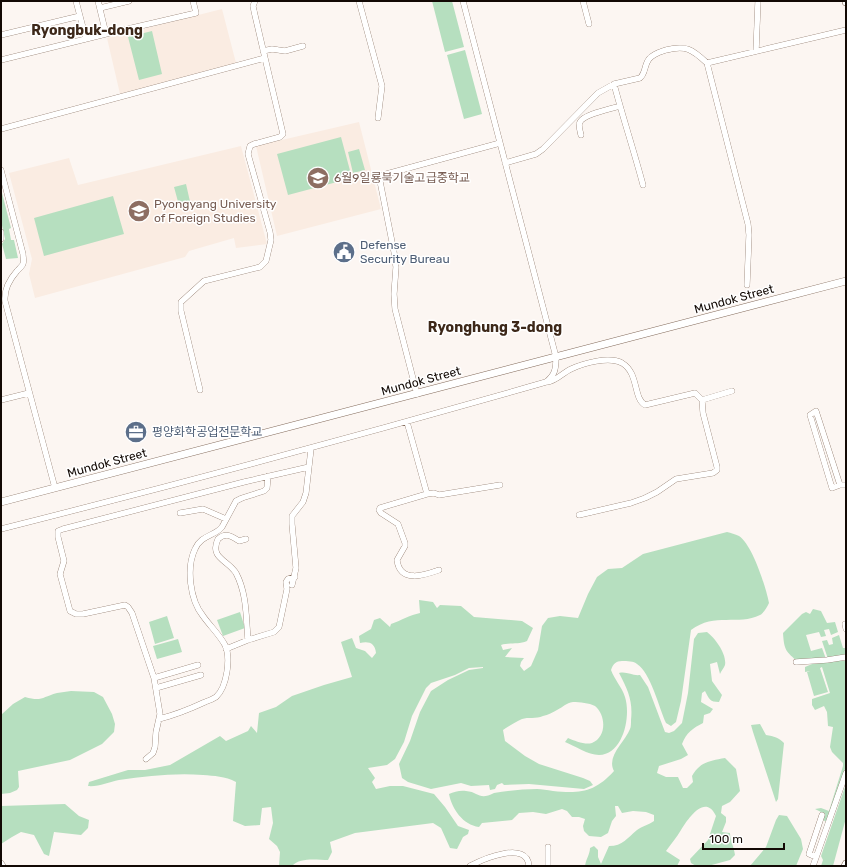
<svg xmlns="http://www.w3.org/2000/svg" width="847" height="867" font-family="Rubik,'Noto Sans KR',sans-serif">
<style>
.built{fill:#faece2}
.green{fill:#b6dfbf}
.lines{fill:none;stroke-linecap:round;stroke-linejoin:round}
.minor-casing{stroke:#816858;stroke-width:6}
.major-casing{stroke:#816858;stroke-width:8}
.minor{stroke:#fff;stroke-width:5.5}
.major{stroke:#fff;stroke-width:7}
.labels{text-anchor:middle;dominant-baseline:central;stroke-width:3;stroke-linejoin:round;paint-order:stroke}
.education-label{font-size:12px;fill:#785e54;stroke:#fff;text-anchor:start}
.service-label{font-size:12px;fill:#4e5e75;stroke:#fff;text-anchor:start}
.street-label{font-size:12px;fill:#120904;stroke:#fff}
.quarter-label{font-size:14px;font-weight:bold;fill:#3d2819;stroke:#fff}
</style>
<rect width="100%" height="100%" fill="#fcf6f2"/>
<!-- built -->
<path class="built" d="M222 9 236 63 120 94 107 38Z
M359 122 381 209 277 236 256 146Z
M241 146 267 244 236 248 234 238 189 251 185 257 35 298 29 274 32 259 9 173 69 158 78 185Z"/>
<!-- green -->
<path class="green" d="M432 1H452L464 47 445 52Z
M152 31 162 74 139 80 128 37Z
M465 50 482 114 464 119 447 55Z
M341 137 352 178 288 195 277 154Z
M359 149 365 170 353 173 348 152Z
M186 184 191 206 180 209 174 187Z
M1 189 11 228 9 229 11 240H14L18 258 6 259 2 244 5 239 1 221Z
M113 196 124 234 44 256 34 218Z
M727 532C731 533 735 534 739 536 752 544 766 587 769 603 767 607 764 613 760 615 738 626 715 612 691 630L681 701 676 722 671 726 666 723C659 708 651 673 637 664 634 661 627 661 622 661 616 661 613 664 611 670 614 679 622 687 625 697 631 715 624 754 599 755 588 755 575 746 565 742L568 738C575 741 585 745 592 743 607 737 606 715 595 706 589 703 580 702 573 702 566 703 563 707 557 710 553 712 548 715 543 716 536 719 528 717 522 719 515 722 508 727 503 730L505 741 525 756 539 764 583 778 590 781 593 785 584 789 529 784 504 785 502 783 497 785 495 789 490 790 489 785 471 786 461 783 431 789 408 782 402 778 399 764 410 741 420 712 431 691 448 680 469 670 483 668V667L469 668 455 675 431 683 426 688 412 716 404 742 395 759 387 765 368 768 375 778 372 782 376 789 390 786H403L434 794 445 807 458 826 469 830 468 834 463 837 457 849 450 848 441 828 433 823 355 833 330 842 332 852 328 860C317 860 300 857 292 866H279L280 852 277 846 269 839 273 823 271 807 262 808 260 825 245 826 233 821 236 782C225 776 214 776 203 775 174 773 147 776 119 780 109 782 98 787 88 786L89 782 128 770H145L170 765 220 736 226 741 248 731 251 726 257 733 259 713 276 707 292 696 324 685 352 677 341 642 352 638 356 648 365 651 372 658 376 653C375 643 369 641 360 643L359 636 371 629 374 620 380 618 390 627 391 624C402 620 410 615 420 613L419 600 433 602 437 608 440 605 461 606 474 617 522 621 533 628 527 641C518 645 510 642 501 645L503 650 512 648 505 657 524 658 521 662 520 666 524 671 531 666 538 650 542 626 548 618 560 616 578 618 588 594 597 577 608 569 622 568 643 554Z
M813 609 821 611 827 623 835 622 838 632 831 635 829 629 824 630 826 636 821 637 819 632 806 635 811 651 822 648 826 659 796 660C785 651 784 648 783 633L802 614 806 612 810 614Z
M240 612 245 628 223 636 217 620Z
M167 616 174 638 155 644 149 622Z
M707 632C715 638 727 654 725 665 724 668 721 671 720 674L717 662 710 664 712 681 722 695 719 702C710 702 709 699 705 691L702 693 701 702 713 709 710 713 704 715 703 723C693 728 686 733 682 744L688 755 681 759 659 766 657 773 666 777H678L683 788H687L693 782 692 776C700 762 709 761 725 758L736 769 740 791 730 802 722 806 721 813 726 817V822L722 832 730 833C730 840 734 847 735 855L730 860 708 866H696L691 863 690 859 708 840 716 816C705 793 688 819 681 830 677 837 671 844 666 851L680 860 677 866H585C586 859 590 854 590 848L594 846 598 850V857L601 864 609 846C623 846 627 838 637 830 642 826 649 825 654 821V815L646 812 633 811 622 813 618 806H615L616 816 612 821 608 833 601 837 589 836 584 831 583 826 585 819 579 817H572L567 811 562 809 546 814 533 812 519 813 512 820 482 823 479 827C463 825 452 809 449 794 454 792 460 790 466 791 479 792 479 801 494 793 508 791 523 789 537 789 542 789 547 790 553 791 580 794 595 792 614 771 606 756 625 742 630 729 631 727 631 723 631 720 633 701 628 690 619 673 627 671 632 676 640 675L648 687 665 732 669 733 674 731 682 723 688 693 694 639 698 633Z
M839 635 843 648H846V655L828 659 822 641 827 640 829 645 833 644 832 638Z
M178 639 182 652 157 659 153 646Z
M840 660 846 661V766L827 822 823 820 825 814 815 809 821 808 829 811 843 766V763L832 752 830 747 833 727 828 726 827 712 824 706 815 710 812 705V699L830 693 822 667 820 668 828 692 814 696 807 672 810 671 805 672V667L812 664Z
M71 691 94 692 103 697 112 714 115 724 114 732 102 744 70 760 18 771 19 787 17 790 10 793 1 794V715L13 704 25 697C42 702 42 697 57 693 62 692 66 692 71 691Z
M760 724 766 735C774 736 779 738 784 743L778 799 776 802 753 732 751 725Z
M846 784V818L833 866H821L823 860 821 856Z
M65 804 79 816 89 820 88 828 81 835 54 832 49 856 44 854 34 835 21 832 12 837 1 844V806Z
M779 815 787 816 801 839 803 849 796 866H750L766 847 776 820Z"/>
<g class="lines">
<!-- minor casing -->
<g class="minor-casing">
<path id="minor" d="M76 1 86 39
M98 1 106 34 196 13 193 1
M359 1 382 86 378 118
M583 1 589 24
M100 8 129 1
M1 35 80 16
M263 51 272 49 285 51 303 46
M756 51 758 1
M1 60 106 34
M614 84C623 118 634 151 643 185
M1 129 265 58 254 11 253 6 255 1
M581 135C580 131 578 125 580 122 584 114 611 109 620 106
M505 163 536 154 543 149 598 93 614 84 640 78C646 73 644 65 649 59 653 54 660 52 666 50 686 45 692 49 707 63
M1 170 23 254C23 257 24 261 23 264 22 266 19 269 17 271 9 280 4 289 5 301L55 488
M1 232V239
M747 285 749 235 748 224 707 63 846 30
M547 382C557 381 562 373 571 369 584 363 609 356 622 363 639 373 633 398 645 405L691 394 695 393 702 400 732 391
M200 390 181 311V302L204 281 260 267 266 261 271 240 270 232 248 154 250 146 254 144 280 137 283 134 265 58
M417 394 395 309 394 294 396 267 394 252 379 176 500 143
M1 400 29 393
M407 422 427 494
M840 485 816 411 810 415 832 488 840 485H846
M180 513 203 509 226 519
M579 515 631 503 645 498 657 492 676 479 713 473 717 470V467L703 413 702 400
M1 529C183 483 365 434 546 382 555 375 556 369 556 357L463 1
M246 539 239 541C231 536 226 532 218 539 209 558 228 560 236 573 247 594 246 617 248 640
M439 570C425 575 400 584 397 560L405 546V543L398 524 381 513 379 510 380 508 427 494 434 493 439 495 500 485
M292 585 296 568 292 524V516L303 502 306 493 311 449
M845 624 846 629
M226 649 248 640 274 632 279 627 287 589 286 582 288 579 295 577
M796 662 827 660 846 657
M154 678 198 665
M156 688 201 675
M159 719C175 715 190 709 205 702 208 701 213 699 216 697 227 687 231 658 225 645 219 634 210 626 203 616 190 600 186 568 195 549 201 535 215 536 222 527L236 501 242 498 264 491 267 488 268 476
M146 759 153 753 155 747 156 732 160 714 154 678 132 613 128 607 125 605 83 614H76L70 611 60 574 64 561 58 537V531L63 529 244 482 309 467
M816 857 809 854 822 815
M1 863 3 866
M470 866C483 859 527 840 529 866
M548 866V847
M813 866 846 773"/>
</g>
<!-- major casing -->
<g class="major-casing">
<path id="major" d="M846 1V2
M1 502 846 281
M845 866 846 864"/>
</g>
<!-- minor -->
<use href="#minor" class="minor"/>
<!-- major -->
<use href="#major" class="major"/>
</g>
<!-- icons -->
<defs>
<g id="school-disc" transform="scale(1.15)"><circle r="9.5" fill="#8d6e63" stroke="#fff"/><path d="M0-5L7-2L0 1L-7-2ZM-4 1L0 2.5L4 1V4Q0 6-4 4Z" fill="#fff"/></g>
<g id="university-disc" transform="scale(1.15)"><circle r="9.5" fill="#8d6e63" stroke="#fff"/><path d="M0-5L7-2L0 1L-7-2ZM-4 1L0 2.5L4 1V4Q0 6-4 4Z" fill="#fff"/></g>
<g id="civic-disc" transform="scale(1.15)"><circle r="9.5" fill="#5c6f8a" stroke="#fff"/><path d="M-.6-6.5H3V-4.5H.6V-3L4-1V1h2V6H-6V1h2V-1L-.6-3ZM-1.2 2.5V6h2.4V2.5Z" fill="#fff"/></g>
<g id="office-disc" transform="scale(1.15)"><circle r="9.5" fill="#5c6f8a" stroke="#fff"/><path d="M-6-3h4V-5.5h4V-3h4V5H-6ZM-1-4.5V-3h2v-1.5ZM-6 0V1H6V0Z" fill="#fff"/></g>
</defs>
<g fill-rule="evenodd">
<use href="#school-disc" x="318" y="178"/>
<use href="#university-disc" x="139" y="211"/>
<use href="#civic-disc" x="344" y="252"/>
<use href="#office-disc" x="136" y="432"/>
</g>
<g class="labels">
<!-- education labels -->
<g class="education-label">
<text x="334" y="178">6월9일룡북기술고급중학교</text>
<text x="154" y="204">Pyongyang University<tspan x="154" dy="14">of Foreign Studies</tspan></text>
</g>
<!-- service labels -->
<g class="service-label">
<text x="360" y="245">Defense<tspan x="360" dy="14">Security Bureau</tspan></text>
<text x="152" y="432">평양화학공업전문학교</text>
</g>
<!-- street labels -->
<g class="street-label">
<text transform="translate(734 299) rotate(-15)">Mundok Street</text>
<text transform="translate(421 381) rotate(-15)">Mundok Street</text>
<text transform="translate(107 463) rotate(-15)">Mundok Street</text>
</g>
<!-- quarter labels -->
<g class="quarter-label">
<text x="87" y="30">Ryongbuk-dong</text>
<text x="495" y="327">Ryonghung 3-dong</text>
</g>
</g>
<!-- border -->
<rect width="847" height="867" fill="none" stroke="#120904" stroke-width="4"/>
<!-- scale -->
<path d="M703 843v6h81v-6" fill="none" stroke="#120904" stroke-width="2"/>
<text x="709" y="843" font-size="12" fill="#120904" stroke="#ffffff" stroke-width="3" paint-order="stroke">100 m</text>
</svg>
